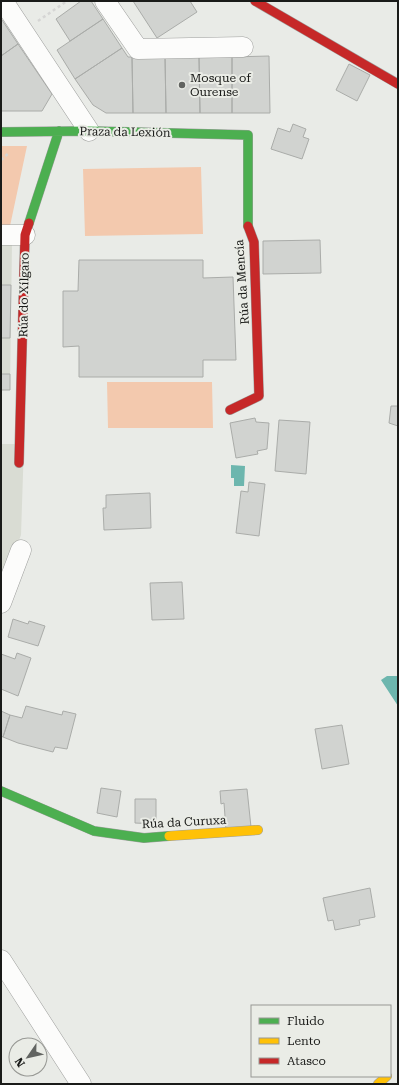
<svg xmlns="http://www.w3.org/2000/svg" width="399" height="1085" font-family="'Roboto Serif',serif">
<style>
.built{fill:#d9dcd3}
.green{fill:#f3c9ae}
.water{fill:#6db6ae}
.building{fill:#d1d3d0;stroke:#aaaca9}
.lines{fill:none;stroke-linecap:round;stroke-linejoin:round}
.street-casing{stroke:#9e9f9d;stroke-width:21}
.fast-casing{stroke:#9e9f9d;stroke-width:10}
.slow-casing{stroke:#9e9f9d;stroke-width:10}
.jam-casing{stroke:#9e9f9d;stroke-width:10}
.path{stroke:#d5d5d4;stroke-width:2.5;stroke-dasharray:3 3;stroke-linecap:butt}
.street{stroke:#fcfcfb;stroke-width:20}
.fast{stroke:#4caf50;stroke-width:9}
.slow{stroke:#ffc107;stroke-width:9}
.jam{stroke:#c62828;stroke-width:9}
.poi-dot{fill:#626461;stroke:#eaece6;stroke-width:1.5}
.labels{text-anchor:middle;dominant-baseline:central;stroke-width:4;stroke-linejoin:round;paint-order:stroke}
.poi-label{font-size:12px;fill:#1a1b19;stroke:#eaece6;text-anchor:start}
.street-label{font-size:12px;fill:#1a1b19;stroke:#eaece6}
</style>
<rect width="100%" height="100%" fill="#e9ebe7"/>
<!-- built -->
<path class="built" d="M12 242 10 390H1V243Z
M1 444H24L21 535 1 587Z"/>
<!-- green -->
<path class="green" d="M1 146H27L10 226H1Z
M201 167 203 234 85 236 83 169Z
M107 382H212L213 428H108Z"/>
<!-- water -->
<path class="water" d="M231 465 245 466 244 486H234V478H231Z
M387 676H398V706L381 680Z"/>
<!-- building -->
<path class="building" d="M81 1H91L103 19 70 41 56 19Z
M133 1H190L197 12 157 38Z
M103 19 122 48 75 79 57 50Z
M2 20 18 44 1 56V21Z
M18 44 52 94 42 111H1V56Z
M122 48 128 57H132L133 113H106L93 105 75 79Z
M165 56 199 57 200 113H166Z
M165 56 166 113H133L132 57Z
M269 56 270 113H232V57Z
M199 57H232V113H200Z
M349 64 370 75 357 101 336 90Z
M293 124 306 129 303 137 309 139 302 159 271 149 278 128 290 132Z
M320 240 321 273 263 274V241Z
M79 260H203V278L233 277 236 360H203V377H79V346L63 347V291H78Z
M1 285H11L10 338H1Z
M1 374H10V390H1Z
M391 406H398V426L389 423Z
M255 418 256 422 269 423 267 449 257 451 258 454 236 458 230 423Z
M279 420 310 422 306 474 275 471Z
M249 482 265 484 259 536 236 533 241 491 248 492Z
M150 493 151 528 104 530 103 508H106V495Z
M182 582 184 619 152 620 150 583Z
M13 619 28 624 29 621 45 626 38 646 8 637Z
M17 653 31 658 18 696 1 689V654L15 659Z
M26 706 62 715 63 711 76 714 67 749 55 747 53 752 18 743 3 737 10 715 22 718Z
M1 711 10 715 3 737 1 736Z
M342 725 349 764 322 769 315 729Z
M101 788 121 791 117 817 97 813Z
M247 789 251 827 226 830 224 803 221 804 220 791Z
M135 799H156V824L135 823Z
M370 888 375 917 359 920 360 925 335 930 333 920 328 921 323 898Z"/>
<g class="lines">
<!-- street casing -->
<g class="street-casing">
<path id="street" d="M3 1 89 131
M105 1 138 49 243 47
M1 235H25
M1 603 21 550
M1 960 81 1084"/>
</g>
<!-- fast casing -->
<g class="fast-casing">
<path id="fast" d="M1 132 89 131 248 135V226
M29 223 59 131
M1 791 94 831 144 838 169 836"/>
</g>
<!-- slow casing -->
<g class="slow-casing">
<path id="slow" d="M169 836 258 830
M378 1084 387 1076"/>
</g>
<!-- jam casing -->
<g class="jam-casing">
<path id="jam" d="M255 1 398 84
M230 410 259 396 254 242 248 226
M19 463 25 235 29 223"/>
</g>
<!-- path -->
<path class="path" d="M38 21 67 1
M1 160 10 152"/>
<!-- street -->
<use href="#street" class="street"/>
<!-- fast -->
<use href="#fast" class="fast"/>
<!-- slow -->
<use href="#slow" class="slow"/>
<!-- jam -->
<use href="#jam" class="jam"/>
</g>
<!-- markers -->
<circle class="poi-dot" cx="182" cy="85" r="4"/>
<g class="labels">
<!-- poi labels -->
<g class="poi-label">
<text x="190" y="78">Mosque of<tspan x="190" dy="14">Ourense</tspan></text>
</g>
<!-- street labels -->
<g class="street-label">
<text transform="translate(125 132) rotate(1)">Praza da Lexión</text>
<text transform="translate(242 282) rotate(-94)">Rúa da Mencía</text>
<text transform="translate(24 295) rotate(-89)">Rúa do Xílgaro</text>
<text transform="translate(184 822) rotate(-3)">Rúa da Curuxa</text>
</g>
</g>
<!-- border -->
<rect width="399" height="1085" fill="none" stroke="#1a1b19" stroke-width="4"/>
<!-- legend -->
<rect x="251" y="1005" width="140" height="72" fill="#eaece6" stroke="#979894"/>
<rect x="259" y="1018" width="20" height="6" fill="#4caf50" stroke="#979894"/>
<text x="287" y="1025" font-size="12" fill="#1a1b19">Fluido</text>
<rect x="259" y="1038" width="20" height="6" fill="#ffc107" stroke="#979894"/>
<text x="287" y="1045" font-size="12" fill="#1a1b19">Lento</text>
<rect x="259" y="1058" width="20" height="6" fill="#c62828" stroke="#979894"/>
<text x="287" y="1065" font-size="12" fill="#1a1b19">Atasco</text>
<!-- north arrow -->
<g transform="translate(28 1057) rotate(236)"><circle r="19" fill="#eaece6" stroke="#979894"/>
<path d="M0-3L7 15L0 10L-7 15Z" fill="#626461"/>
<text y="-6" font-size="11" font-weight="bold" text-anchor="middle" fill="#1a1b19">N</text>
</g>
</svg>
